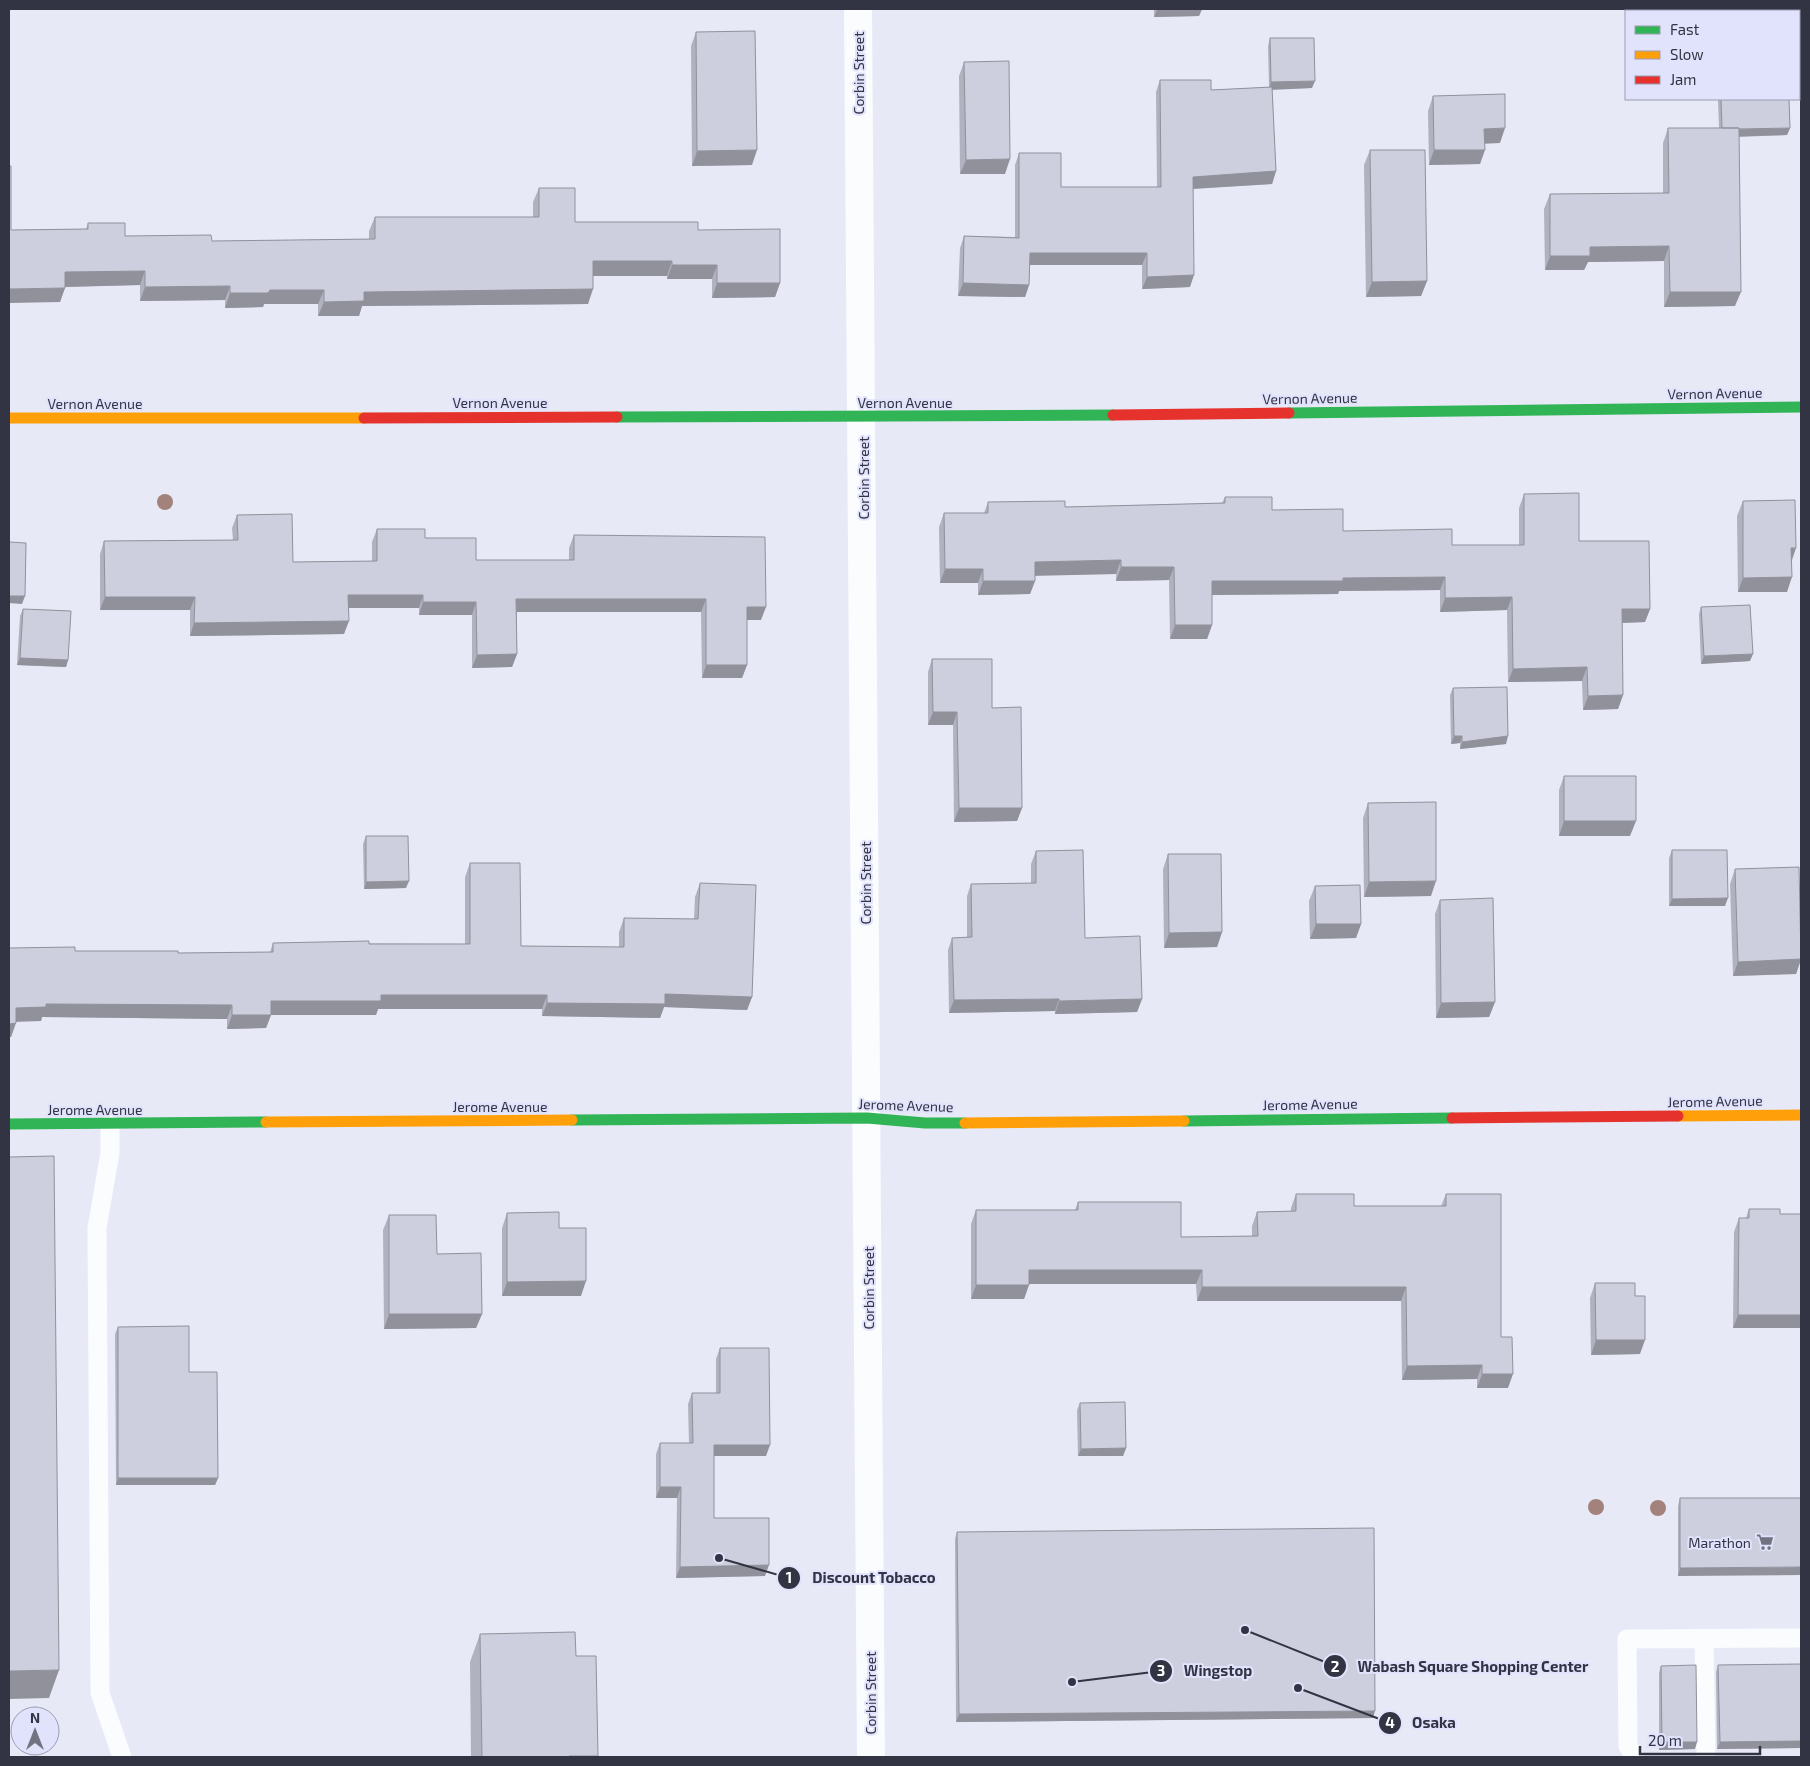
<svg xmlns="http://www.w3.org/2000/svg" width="1810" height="1766" font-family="'Exo 2',sans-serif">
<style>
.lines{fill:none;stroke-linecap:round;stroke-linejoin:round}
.lane{stroke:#fbfcfe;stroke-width:19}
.street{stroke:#fbfcfe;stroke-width:28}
.fast{stroke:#30b455;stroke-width:11}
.slow{stroke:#ff9f0a;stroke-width:11}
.jam{stroke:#e5322d;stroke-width:11}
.tree{fill:#a2827a}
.wall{fill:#b0b2bf}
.shaded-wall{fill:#90919b}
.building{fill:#cdcfde;stroke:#90919b}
.labels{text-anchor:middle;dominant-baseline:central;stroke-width:4;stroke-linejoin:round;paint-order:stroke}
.street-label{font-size:14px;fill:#323343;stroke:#e1e3fd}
.poi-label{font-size:14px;fill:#323343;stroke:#e1e3fd;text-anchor:end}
.leader{fill:none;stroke:#323343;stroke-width:2}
.callout-dot{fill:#323343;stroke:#e1e3fd;stroke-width:2}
.mark-label{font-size:15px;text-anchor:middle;font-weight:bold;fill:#fff}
.callout-label{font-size:15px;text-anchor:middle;font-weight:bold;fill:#323343;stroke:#e1e3fd;stroke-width:4;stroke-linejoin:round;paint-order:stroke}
</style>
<rect width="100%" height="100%" fill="#e7e9f7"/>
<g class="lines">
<!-- lane -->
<path class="lane" d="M110 1124V1153L97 1228 100 1693 122 1757
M1704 1639 1706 1757
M1635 1757 1628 1746 1627 1639 1801 1638"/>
<!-- street -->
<path class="street" d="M858 9 871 1757"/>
<!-- fast -->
<path class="fast" d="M1289 413 1801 407
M617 417 1113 415
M572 1120 867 1118 925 1123H965
M1184 1121 1452 1118
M9 1124 266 1122"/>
<!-- slow -->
<path class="slow" d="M9 418H364
M1678 1116 1801 1115
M266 1122 572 1120
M965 1123 1184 1121"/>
<!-- jam -->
<path class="jam" d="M1113 415 1289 413
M364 418 617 417
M1452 1118 1678 1116"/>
</g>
<!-- trees -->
<g class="tree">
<circle cx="165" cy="502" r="8"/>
<circle cx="1596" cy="1507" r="8"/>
<circle cx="1658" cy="1508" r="8"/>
</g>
<!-- wall -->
<path class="wall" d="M1154 9H1202L1199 16 1154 17Z
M696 32 752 165 692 166 691 46Z
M1270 38 1312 88 1272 89 1276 171 1272 184 1193 189 1190 287 1142 289V265H1030L1029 285 1025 297 958 296 960 248 964 236 1015 237V165L1019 153 1061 187H1157L1156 92 1160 80 1211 90 1269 87 1268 46Z
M964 62 1005 174H960L959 76Z
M1433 96 1500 143H1485L1480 164 1429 165 1428 111Z
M1718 99H1789L1790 128 1787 135 1739 137 1735 306 1664 307V261L1588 262 1584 270H1545L1544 209 1550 194 1663 193V143L1668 128H1719Z
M1370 150 1427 281 1421 296 1366 297 1364 165Z
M539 188 575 222 698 230 780 283 775 297 712 298V279H667V276H593L588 304 362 306 359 316H318V304H264L263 307 225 308V300L140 301V285L65 287 60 302 11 230 86 229 88 223 125 236 212 241 369 239V231L375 217H533V202Z
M1801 212V289H1800V216Z
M1524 494 1579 541 1650 609 1645 622 1622 623 1623 695 1618 709 1583 710 1582 681 1508 682 1507 610 1440 612V590L1339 591 1338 594 1212 595V625L1207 639H1170L1169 580 1116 581V574L1035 575V581L1030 594 978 595V583H940L939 527 944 513H984L988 502 1065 507 1222 503 1225 497 1343 531 1452 545H1519V508Z
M1743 501 1792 560 1787 592H1738L1737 516Z
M237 515 293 562 372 561V542L377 529 425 538 476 560H569V548L574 535 761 620H747V665L742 678H702L701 612H517V654L512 667 472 668V615H419V608H349L344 634 190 636V610H100V554L104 541 233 540 232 528Z
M1701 607 1750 661 1701 664 1699 614Z
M23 609 68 660 66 667 17 665 20 616Z
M932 659 992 708 1022 808 1017 821 954 822 953 725H928V672Z
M1453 688 1506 744 1460 749V743L1451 744 1450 695Z
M1564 776 1630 836H1559V790Z
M1368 803 1431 896 1364 897 1363 818Z
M366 836 406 888 364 889 363 844Z
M1672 850 1725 906H1669V858Z
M1036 851 1085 938 1142 999 1137 1012 1055 1014V1011L949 1013 948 950 952 938 967 937V896L971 884 1031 883V864Z
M1168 854 1222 932 1217 947 1164 948 1163 869Z
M470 863 521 946 619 947V932L624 918 694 919 695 897 700 883 752 997 747 1010 664 1007 660 1018 542 1016V1009H378L376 1015H271L266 1028 227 1029V1019L42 1017 41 1021H16L11 1037 9 948 75 951 178 953 270 952 273 943 465 944V877Z
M1735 869 1801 945V960L1796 974 1733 976 1730 884Z
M1315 886 1361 924 1356 938 1310 939 1309 901Z
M1440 900 1495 1002 1489 1017 1436 1018 1435 914Z
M1296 1194 1354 1206H1441L1446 1194 1501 1337 1508 1388H1477V1379L1402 1380 1401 1301H1197L1196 1284H1029L1024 1299H971V1224L976 1210H1075L1078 1202 1181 1237 1252 1236V1226L1257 1212 1291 1211V1208Z
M1749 1209 1780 1214 1801 1328H1733L1734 1232 1739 1218H1746Z
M507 1213 559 1228 581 1296H502V1228Z
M389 1215 437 1254 482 1314 476 1328 384 1329 383 1230Z
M1595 1283 1635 1296 1640 1354 1591 1355 1590 1298Z
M118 1327 189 1372 218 1478 215 1485H116L115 1334Z
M720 1348 766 1456H714V1518L765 1576 676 1578 677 1498H656V1454L660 1443H689L688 1404 692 1393H716V1359Z
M1080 1403 1126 1448 1123 1456H1078L1077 1410Z
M1680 1498H1801L1678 1576V1506Z
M957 1532 1373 1718 956 1722 955 1539Z
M480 1634 576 1656 598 1756V1757H471L470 1662Z
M1801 1664V1748L1717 1749 1716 1672 1718 1665Z
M1661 1666 1695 1749 1659 1750V1673Z"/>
<!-- shaded-wall -->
<path class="shaded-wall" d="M1202 9 1199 16 1154 17 1157 10Z
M1315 81 1312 88 1269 90 1271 82Z
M1505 128 1500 143 1479 144 1484 129Z
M1790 128 1787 135 1719 137 1722 130Z
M757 150 752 165 692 166 697 151Z
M1434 150H1485L1480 164 1429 165Z
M1010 159 1005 174H960L966 160Z
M1276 171 1272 184 1189 189 1193 177Z
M1669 246 1664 261 1588 262 1584 270H1545L1550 256 1590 247Z
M1030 253H1147L1142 265H1025Z
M593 261H672L667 276H587Z
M672 265H717L712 279H667Z
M145 271 140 285 60 287 65 272Z
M1194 275 1190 287 1142 289 1147 277Z
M1427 281 1421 296 1366 297 1372 282Z
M717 283H780L775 297 712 298Z
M963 283 1029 285 1025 297 958 296Z
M230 286 225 300 140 301 145 287Z
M65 288 60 302 9 303V289Z
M593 289 588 304 362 306 359 316H318L324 302 364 292Z
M270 290H324L318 304H264L263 307 225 308 230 293Z
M1670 292H1741L1735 306 1664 307Z
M1791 548H1796L1791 563Z
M1121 560 1116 574 1030 576 1035 562Z
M1121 567H1174L1169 580 1116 581Z
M945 569H983L978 583H940Z
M1445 577 1440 590 1339 591 1338 594 1207 595 1212 581 1343 578Z
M1792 577 1787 592H1738L1743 578Z
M983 581H1035L1030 594 978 595Z
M348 595H423L419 608H344Z
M9 596H25L22 604 9 603Z
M105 597H195L190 610H100Z
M1512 597 1507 610 1440 612 1445 598Z
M516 599H706L701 612H512Z
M423 602H476L472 615H419Z
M747 607H766L761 620H742Z
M1622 609H1650L1645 622 1617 623Z
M349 621 344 634 190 636 194 623Z
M1175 625H1212L1207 639H1170Z
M517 654 512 667 472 668 477 655Z
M1753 654 1750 661 1701 664 1704 656Z
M20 658 68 660 66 667 17 665Z
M706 665H747L742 678H702Z
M1587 667 1582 681 1508 682 1513 669Z
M1623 695 1618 709 1583 710 1588 696Z
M933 712H957L953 725H928Z
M1454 736H1462L1460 743 1451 744Z
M1508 736 1506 744 1460 749 1462 742Z
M959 808H1022L1017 821 954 822Z
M1564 821H1636L1630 836H1559Z
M409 881 406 888 364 889 366 882Z
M1436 881 1431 896 1364 897 1369 882Z
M1728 898 1725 906H1669L1672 899Z
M1316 924H1361L1356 938 1310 939Z
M1222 932 1217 947 1164 948 1169 933Z
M1801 959 1796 974 1733 976 1738 962Z
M665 994 752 997 747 1010 664 1007 660 1018 542 1016 547 1003Z
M381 995H547L542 1009H378L376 1015H271L266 1028 227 1029 232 1015 271 1001Z
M1059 999 1055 1011 949 1013 954 1000Z
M1142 999 1137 1012 1055 1014 1059 1001Z
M1495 1002 1489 1017 1436 1018 1441 1003Z
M46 1004 232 1005 227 1019 42 1017 41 1021 11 1022 16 1008Z
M16 1023 11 1037H9V1024Z
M1029 1270H1202L1196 1284H1024Z
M586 1281 581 1296H502L507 1282Z
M976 1285H1029L1024 1299H971Z
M1202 1287H1406L1401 1301H1197Z
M389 1314H482L476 1328 384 1329Z
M1738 1315H1801V1328H1733Z
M1596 1340H1645L1640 1354 1591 1355Z
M1482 1365 1477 1379 1402 1380 1407 1366Z
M1482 1374H1513L1508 1388H1477Z
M714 1445H770L766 1456H710Z
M1126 1448 1123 1456H1078L1081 1449Z
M118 1478H218L215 1485H116Z
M660 1487H681L677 1498H656Z
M769 1565 765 1576 676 1578 680 1567Z
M1801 1567V1575L1678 1576 1680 1568Z
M59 1670 49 1698 9 1699V1671Z
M1375 1711 1373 1718 956 1722 959 1714Z
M1801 1741V1748L1717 1749 1720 1742Z
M1662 1742H1697L1695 1749 1659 1750Z
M569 1756H598V1757H569Z"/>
<!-- building -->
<path class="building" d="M1157 9H1202L1157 10Z
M755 31 757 150 697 151 696 32Z
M1270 38H1314L1315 81 1271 82Z
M1009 61 1010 159 966 160 964 62Z
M1160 80H1211V90L1272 87 1276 171 1193 177 1194 275 1147 277V253H1030L1029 285 963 283 964 236 1019 238V153H1061V187H1161Z
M1505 94V128L1484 129 1485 150H1434L1433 96Z
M1721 99H1789L1790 128 1739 129V128H1722Z
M1668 128H1739L1741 292H1670L1669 246 1590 247V256H1550V194L1669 193Z
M1370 150H1425L1427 281 1372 282Z
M9 166H11V230L88 229V223H125V236L211 235 212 241 375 239V217H539V188H575V222H698V230L780 229V283H717V265H672V261H593V289L364 292V301L324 302V290H270L268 293H230V286L145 287V271L65 272V288L9 289Z
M1579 493V541H1649L1650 609H1622L1623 695 1588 696 1587 667 1513 669 1512 597 1445 598V577L1343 578V581H1212V625H1175L1174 567H1121V560L1035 562V581H983V569H945L944 513H988V502L1065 501V507L1225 503V497H1272V510L1343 509V531L1452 529V545H1524V494Z
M1795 500 1796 548H1791L1792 577 1743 578V501Z
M292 514 293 562 377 561V529H425V538H476V560H574V535L765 537 766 607H747V665H706V599H516L517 654 477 655 476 602H423V595H348L349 621 194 623 195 597H105L104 541 238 540 237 515Z
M9 542 26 543 25 596H9Z
M1750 605 1753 654 1704 656 1701 607Z
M23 609 71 611 68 660 20 658Z
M932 659H992V708L1021 707 1022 808H959L957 712H933Z
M1507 687 1508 736 1462 742V736H1454L1453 688Z
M1564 776H1636V821H1564Z
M1436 802V881L1369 882 1368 803Z
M366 836H408L409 881 366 882Z
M1083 850 1085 938 1140 936 1142 999 1059 1001V999L954 1000 952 938 972 937 971 884 1036 883V851Z
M1672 850H1727L1728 898 1672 899Z
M1168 854H1221L1222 932 1169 933Z
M470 863H520L521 946 624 947V918L698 919 700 883 756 885 752 997 665 994V1004L547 1003V995H381V1001H271V1015H232V1005L46 1004V1007L16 1008V1023L9 1024V948L75 947V951H178V953L273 952V943L369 941V944H470Z
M1799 867 1801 959 1738 962 1735 869Z
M1360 885 1361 924H1316L1315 886Z
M1493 898 1495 1002 1441 1003 1440 900Z
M54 1156 59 1670 9 1671V1157Z
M1296 1194H1354V1206H1446V1194H1501V1337H1512L1513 1374H1482V1365L1407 1366 1406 1287H1202V1270H1029V1285H976V1210H1078V1202H1181V1237L1258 1236 1257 1212 1296 1211Z
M1749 1209H1780V1214H1801V1315H1738L1739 1218H1749Z
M559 1212V1228H586V1281L507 1282V1213Z
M389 1215H436L437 1254 481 1253 482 1314H389Z
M1595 1283H1635V1296H1645V1340H1596Z
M189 1326V1372H217L218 1478H118V1327Z
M720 1348H769L770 1445H714V1518H769V1565L680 1567 681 1487H660V1443H693L692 1393H720Z
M1125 1402 1126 1448 1081 1449 1080 1403Z
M1680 1498H1801V1567L1680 1568Z
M1374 1528 1375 1711 959 1714 957 1532Z
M575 1632 576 1656H596L598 1756H569V1757H482L480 1634Z
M1801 1664V1741L1720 1742 1718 1665Z
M1696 1665 1697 1742H1662L1661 1666Z"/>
<!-- icons -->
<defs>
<g id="supermarket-bare" transform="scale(1.35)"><path d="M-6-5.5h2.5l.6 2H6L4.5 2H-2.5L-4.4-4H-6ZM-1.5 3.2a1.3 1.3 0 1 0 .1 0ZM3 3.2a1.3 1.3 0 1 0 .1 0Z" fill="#717382" stroke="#e1e3fd" stroke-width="2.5" paint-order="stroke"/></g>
</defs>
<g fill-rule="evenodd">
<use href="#supermarket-bare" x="1765" y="1542"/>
</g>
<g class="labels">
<!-- street labels -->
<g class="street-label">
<text transform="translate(858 73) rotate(-90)">Corbin Street</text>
<text transform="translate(1715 393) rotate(-1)">Vernon Avenue</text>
<text transform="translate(1310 398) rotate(-1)">Vernon Avenue</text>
<text x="500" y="402">Vernon Avenue</text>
<text x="905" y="402">Vernon Avenue</text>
<text x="95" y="403">Vernon Avenue</text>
<text transform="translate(863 478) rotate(-90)">Corbin Street</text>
<text transform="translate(865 883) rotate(-90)">Corbin Street</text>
<text transform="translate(1715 1101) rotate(-1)">Jerome Avenue</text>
<text transform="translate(1310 1104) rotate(-1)">Jerome Avenue</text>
<text transform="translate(906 1105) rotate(2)">Jerome Avenue</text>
<text x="500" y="1106">Jerome Avenue</text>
<text x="95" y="1109">Jerome Avenue</text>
<text transform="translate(868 1288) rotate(-90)">Corbin Street</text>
<text transform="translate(870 1693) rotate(-90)">Corbin Street</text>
</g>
<!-- poi labels -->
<g class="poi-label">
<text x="1751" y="1542">Marathon</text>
</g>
</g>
<!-- callouts -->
<path class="leader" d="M719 1558L789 1578M1245 1630L1335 1666M1072 1682L1161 1671M1298 1688L1390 1723"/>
<g class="callout-dot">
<circle cx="719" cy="1558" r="5"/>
<circle cx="1245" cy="1630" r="5"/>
<circle cx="1072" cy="1682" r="5"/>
<circle cx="1298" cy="1688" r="5"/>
<circle cx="789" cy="1578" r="12"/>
<circle cx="1335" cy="1666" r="12"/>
<circle cx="1161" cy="1671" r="12"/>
<circle cx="1390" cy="1723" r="12"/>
</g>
<g class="mark-label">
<text x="789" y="1583">1</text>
<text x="1335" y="1672">2</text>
<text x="1161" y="1676">3</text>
<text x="1390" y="1728">4</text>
</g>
<g class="callout-label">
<text x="874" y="1583">Discount Tobacco</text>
<text x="1473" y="1672">Wabash Square Shopping Center</text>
<text x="1218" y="1676">Wingstop</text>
<text x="1434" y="1728">Osaka</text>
</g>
<!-- border -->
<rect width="1810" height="1766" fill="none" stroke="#323343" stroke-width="20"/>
<!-- legend -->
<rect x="1625" y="10" width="175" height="90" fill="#e1e3fd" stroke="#9b9db3"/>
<rect x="1635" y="26" width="25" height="8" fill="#30b455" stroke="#9b9db3"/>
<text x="1670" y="35" font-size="15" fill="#323343">Fast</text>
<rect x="1635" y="51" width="25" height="8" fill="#ff9f0a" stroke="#9b9db3"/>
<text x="1670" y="60" font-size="15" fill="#323343">Slow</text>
<rect x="1635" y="76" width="25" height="8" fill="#e5322d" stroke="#9b9db3"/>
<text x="1670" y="85" font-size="15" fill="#323343">Jam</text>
<!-- north arrow -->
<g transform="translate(35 1731)"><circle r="24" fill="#e1e3fd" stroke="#9b9db3"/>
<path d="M0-4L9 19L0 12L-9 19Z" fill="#717382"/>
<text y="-8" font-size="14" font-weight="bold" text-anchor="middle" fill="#323343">N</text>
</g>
<!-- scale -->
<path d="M1640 1746v8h120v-8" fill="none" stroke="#323343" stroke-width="2.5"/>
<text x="1648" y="1746" font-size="15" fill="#323343" stroke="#e1e3fd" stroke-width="4" paint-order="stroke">20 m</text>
</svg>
